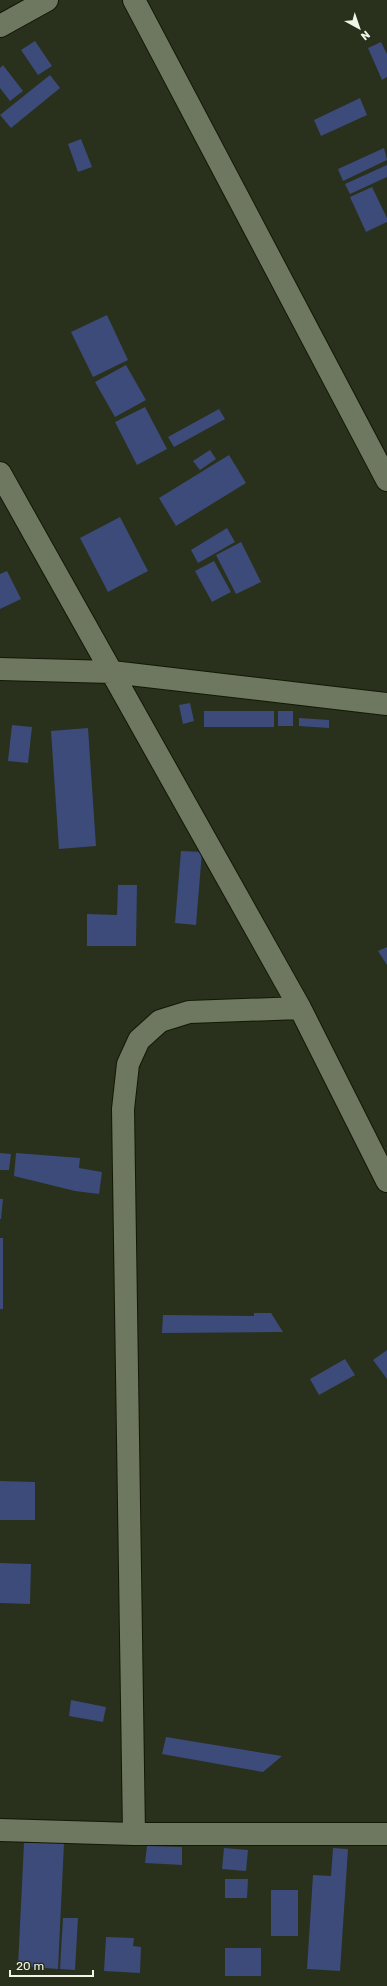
<svg xmlns="http://www.w3.org/2000/svg" width="387" height="1986" font-family="Rubik,sans-serif">
<style>
.building{fill:#3c4b79}
.lines{fill:none;stroke-linecap:round;stroke-linejoin:round}
.minor-casing{stroke:#121805;stroke-width:24}
.tertiary-casing{stroke:#121805;stroke-width:24}
.minor{stroke:#6e7760;stroke-width:22}
.tertiary{stroke:#6e7760;stroke-width:22}
</style>
<rect width="100%" height="100%" fill="#29301c"/>
<!-- building -->
<path class="building" d="M35 41 52 66 38 75 21 50Z
M381 42 387 54V77L382 80 368 48Z
M3 65 23 91 10 101 0 88V68Z
M50 75 60 88 11 128 0 115Z
M360 98 367 115 321 136 314 120Z
M81 139 92 167 78 172 68 144Z
M384 148 387 160 343 181 338 169Z
M387 165V177L350 194 345 184Z
M372 187 387 218V222L366 232 350 197Z
M107 315 128 360 93 377 71 332Z
M126 365 146 400 115 417 95 382Z
M145 407 167 449 137 465 115 422Z
M219 409 225 419 174 447 168 437Z
M210 450 216 459 200 470 193 461Z
M229 455 246 483 176 526 159 498Z
M120 517 148 571 108 592 80 538Z
M227 528 235 542 198 563 191 550Z
M241 542 261 582 236 594 216 555Z
M214 561 231 592 212 602 195 571Z
M7 571 21 599 0 609V574Z
M190 703 194 721 183 724 179 705Z
M204 711H274V727H204Z
M278 711H293V726H278Z
M299 718 329 720V728L299 726Z
M12 725 32 727 28 763 8 761Z
M88 728 96 846 59 849 51 731Z
M181 851 202 852 196 925 175 923Z
M118 885H137L136 946H87V914L117 915Z
M387 947V965L378 951Z
M0 1153 11 1154 9 1170H0Z
M16 1153 80 1158 79 1168 102 1172 99 1194 75 1191 14 1176Z
M0 1199H3L1 1219H0Z
M0 1238H3V1309H0Z
M254 1313H271L283 1332 162 1333 163 1315 254 1316Z
M387 1350V1379L373 1360Z
M345 1359 355 1375 319 1395 310 1379Z
M0 1481 35 1482V1520H0Z
M0 1563 31 1564 30 1604 0 1603Z
M71 1700 106 1707 103 1722 69 1716Z
M166 1737 282 1756 263 1772 162 1754Z
M24 1843H64L58 1969 18 1966Z
M147 1846 182 1847V1865L145 1863Z
M224 1848 248 1850 246 1871 222 1869Z
M333 1848 348 1849 340 1971 307 1969 313 1875 331 1876Z
M225 1879H248L247 1898H225Z
M271 1890H298V1936H271Z
M63 1918H78L75 1970 60 1969Z
M106 1937 134 1938 133 1946 141 1947 140 1973 104 1971Z
M225 1948H261V1976H225Z"/>
<g class="lines">
<!-- minor casing -->
<g class="minor-casing">
<path id="minor" d="M0 26 47 0
M0 473 300 1008 387 1181
M0 669 112 672 387 704
M0 1830 134 1834H387
M134 1834 123 1109 128 1064 139 1040 160 1021 189 1012 300 1008"/>
</g>
<!-- tertiary casing -->
<g class="tertiary-casing">
<path id="tertiary" d="M134 0 387 480"/>
</g>
<!-- minor -->
<use href="#minor" class="minor"/>
<!-- tertiary -->
<use href="#tertiary" class="tertiary"/>
</g>
<!-- north arrow -->
<g transform="translate(359 28) rotate(140)" stroke="#29301c" stroke-width="3" paint-order="stroke">
<path d="M0-3L7 15L0 10L-7 15Z" fill="#f0f5e8"/>
<text y="-6" font-size="11" font-weight="bold" text-anchor="middle" fill="#f0f5e8">N</text>
</g>
<!-- scale -->
<path d="M10 1970v6h83v-6" fill="none" stroke="#f0f5e8" stroke-width="2"/>
<text x="16" y="1970" font-size="12" fill="#f0f5e8" stroke="#29301c" stroke-width="3" paint-order="stroke">20 m</text>
</svg>
